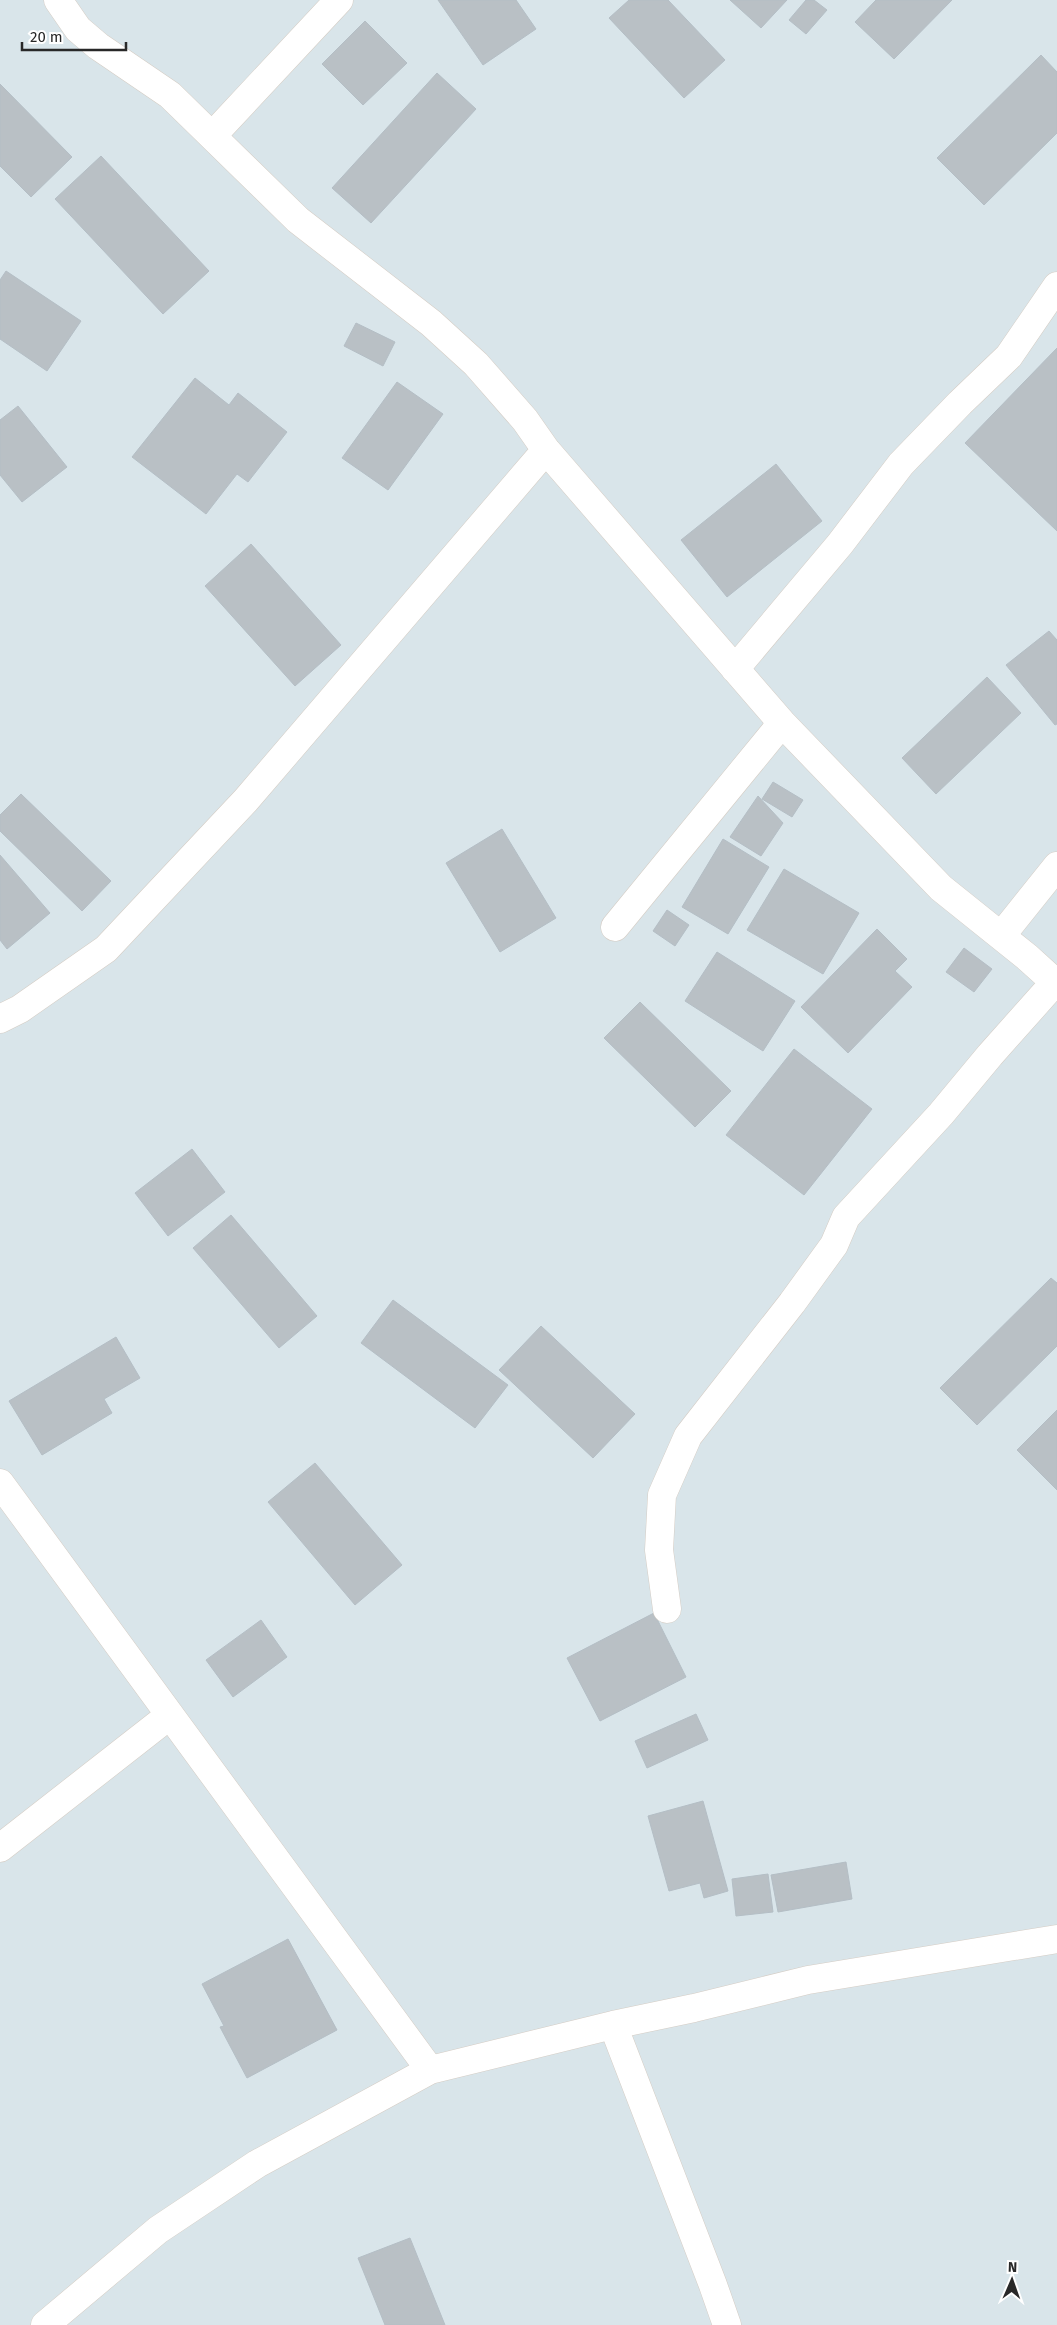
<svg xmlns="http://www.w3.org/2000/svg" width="1057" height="2325" font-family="'Fira Sans',sans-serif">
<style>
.building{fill:#b9c0c5;stroke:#b4bec5}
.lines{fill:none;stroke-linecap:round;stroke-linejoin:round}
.minor-casing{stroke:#d5cdc5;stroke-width:29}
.minor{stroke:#fff;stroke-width:28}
</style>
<rect width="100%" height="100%" fill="#d9e5ea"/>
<!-- building -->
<path class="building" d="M438 0H516L536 29 483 65Z
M629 0H668L725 60 684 98 609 18Z
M730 0H787L761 28Z
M806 0H814L827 10 806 34 789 20Z
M876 0H952L894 59 855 22Z
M365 21 407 63 363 105 322 64Z
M1041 55 1057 72V133L984 205 937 158Z
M437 73 476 109 371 223 332 188Z
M0 84 72 157 31 197 0 166Z
M101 156 209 271 163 314 55 199Z
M6 271 81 321 47 371 0 339V280Z
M356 323 395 342 383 366 344 346Z
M1057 348V531L965 443Z
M195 378 229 405 238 393 287 432 248 482 237 474 206 514 132 457Z
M397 382 443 414 388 490 342 458Z
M18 406 67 467 22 502 0 475V420Z
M776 464 822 521 727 597 681 540Z
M251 544 341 645 295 686 205 586Z
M1049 631 1057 640V724L1055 725 1006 665Z
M987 677 1021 713 936 794 902 758Z
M773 782 803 800 792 817 762 799Z
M21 794 111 881 82 911 0 831V815Z
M758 796 783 823 761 856 730 837Z
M502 829 556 918 500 952 446 863Z
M723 839 769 867 728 934 682 907Z
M0 855 50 913 7 949 0 940Z
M784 869 859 913 823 974 747 930Z
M667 910 689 925 675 946 653 931Z
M877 929 907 959 895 971 912 987 848 1053 801 1007Z
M964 948 992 969 974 992 946 972Z
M717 952 795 1001 763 1051 685 1001Z
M640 1002 731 1091 695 1127 604 1038Z
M794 1049 872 1109 804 1195 726 1135Z
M192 1149 225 1192 168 1236 135 1193Z
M231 1215 317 1316 279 1348 193 1248Z
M1051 1278 1057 1283V1346L977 1425 940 1388Z
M393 1300 508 1385 475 1428 361 1343Z
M541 1326 635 1414 593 1458 499 1370Z
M116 1337 140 1378 104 1399 112 1413 42 1455 9 1401Z
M1057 1410V1490L1017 1450Z
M315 1463 402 1565 355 1605 268 1502Z
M654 1613 686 1677 600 1721 567 1658Z
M261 1620 287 1657 233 1697 206 1660Z
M696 1714 708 1740 647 1768 635 1741Z
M703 1801 728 1891 704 1898 700 1883 669 1891 648 1816Z
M846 1862 852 1899 778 1912 771 1875Z
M768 1874 773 1912 736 1916 732 1879Z
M288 1939 337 2030 247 2078 220 2027 224 2026 202 1984Z
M410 2238 445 2325H385L358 2258Z"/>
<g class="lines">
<!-- minor casing -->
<g class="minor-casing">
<path id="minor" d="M58 0 78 29 98 46 170 95 298 220 431 323 476 364 525 420 546 450 782 723 941 888 1027 957 1057 984
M212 136 339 0
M735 669 840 544 901 464 960 403 1009 356 1057 286
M615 927 782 723
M1001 936 1057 866
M0 1019 20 1009 106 949 246 800 546 450
M0 1483 430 2070
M667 1609 659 1550 662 1495 688 1436 792 1303 834 1245 846 1217 941 1114 990 1055 1055 982
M0 1848 170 1715
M613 2025 713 2285 727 2325
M45 2325 158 2230 257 2164 430 2070 613 2025 694 2008 808 1980 1057 1939"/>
</g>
<!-- minor -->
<use href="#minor" class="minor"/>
</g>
<!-- north arrow -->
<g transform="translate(1012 2280) rotate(2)" stroke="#ffffff" stroke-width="4" paint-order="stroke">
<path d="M0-4L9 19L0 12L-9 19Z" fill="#282828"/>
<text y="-8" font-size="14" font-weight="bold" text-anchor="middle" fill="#282828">N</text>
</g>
<!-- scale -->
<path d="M22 42v8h104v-8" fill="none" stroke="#282828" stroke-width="2.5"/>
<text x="30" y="42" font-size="15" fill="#282828" stroke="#ffffff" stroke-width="4" paint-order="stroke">20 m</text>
</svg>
